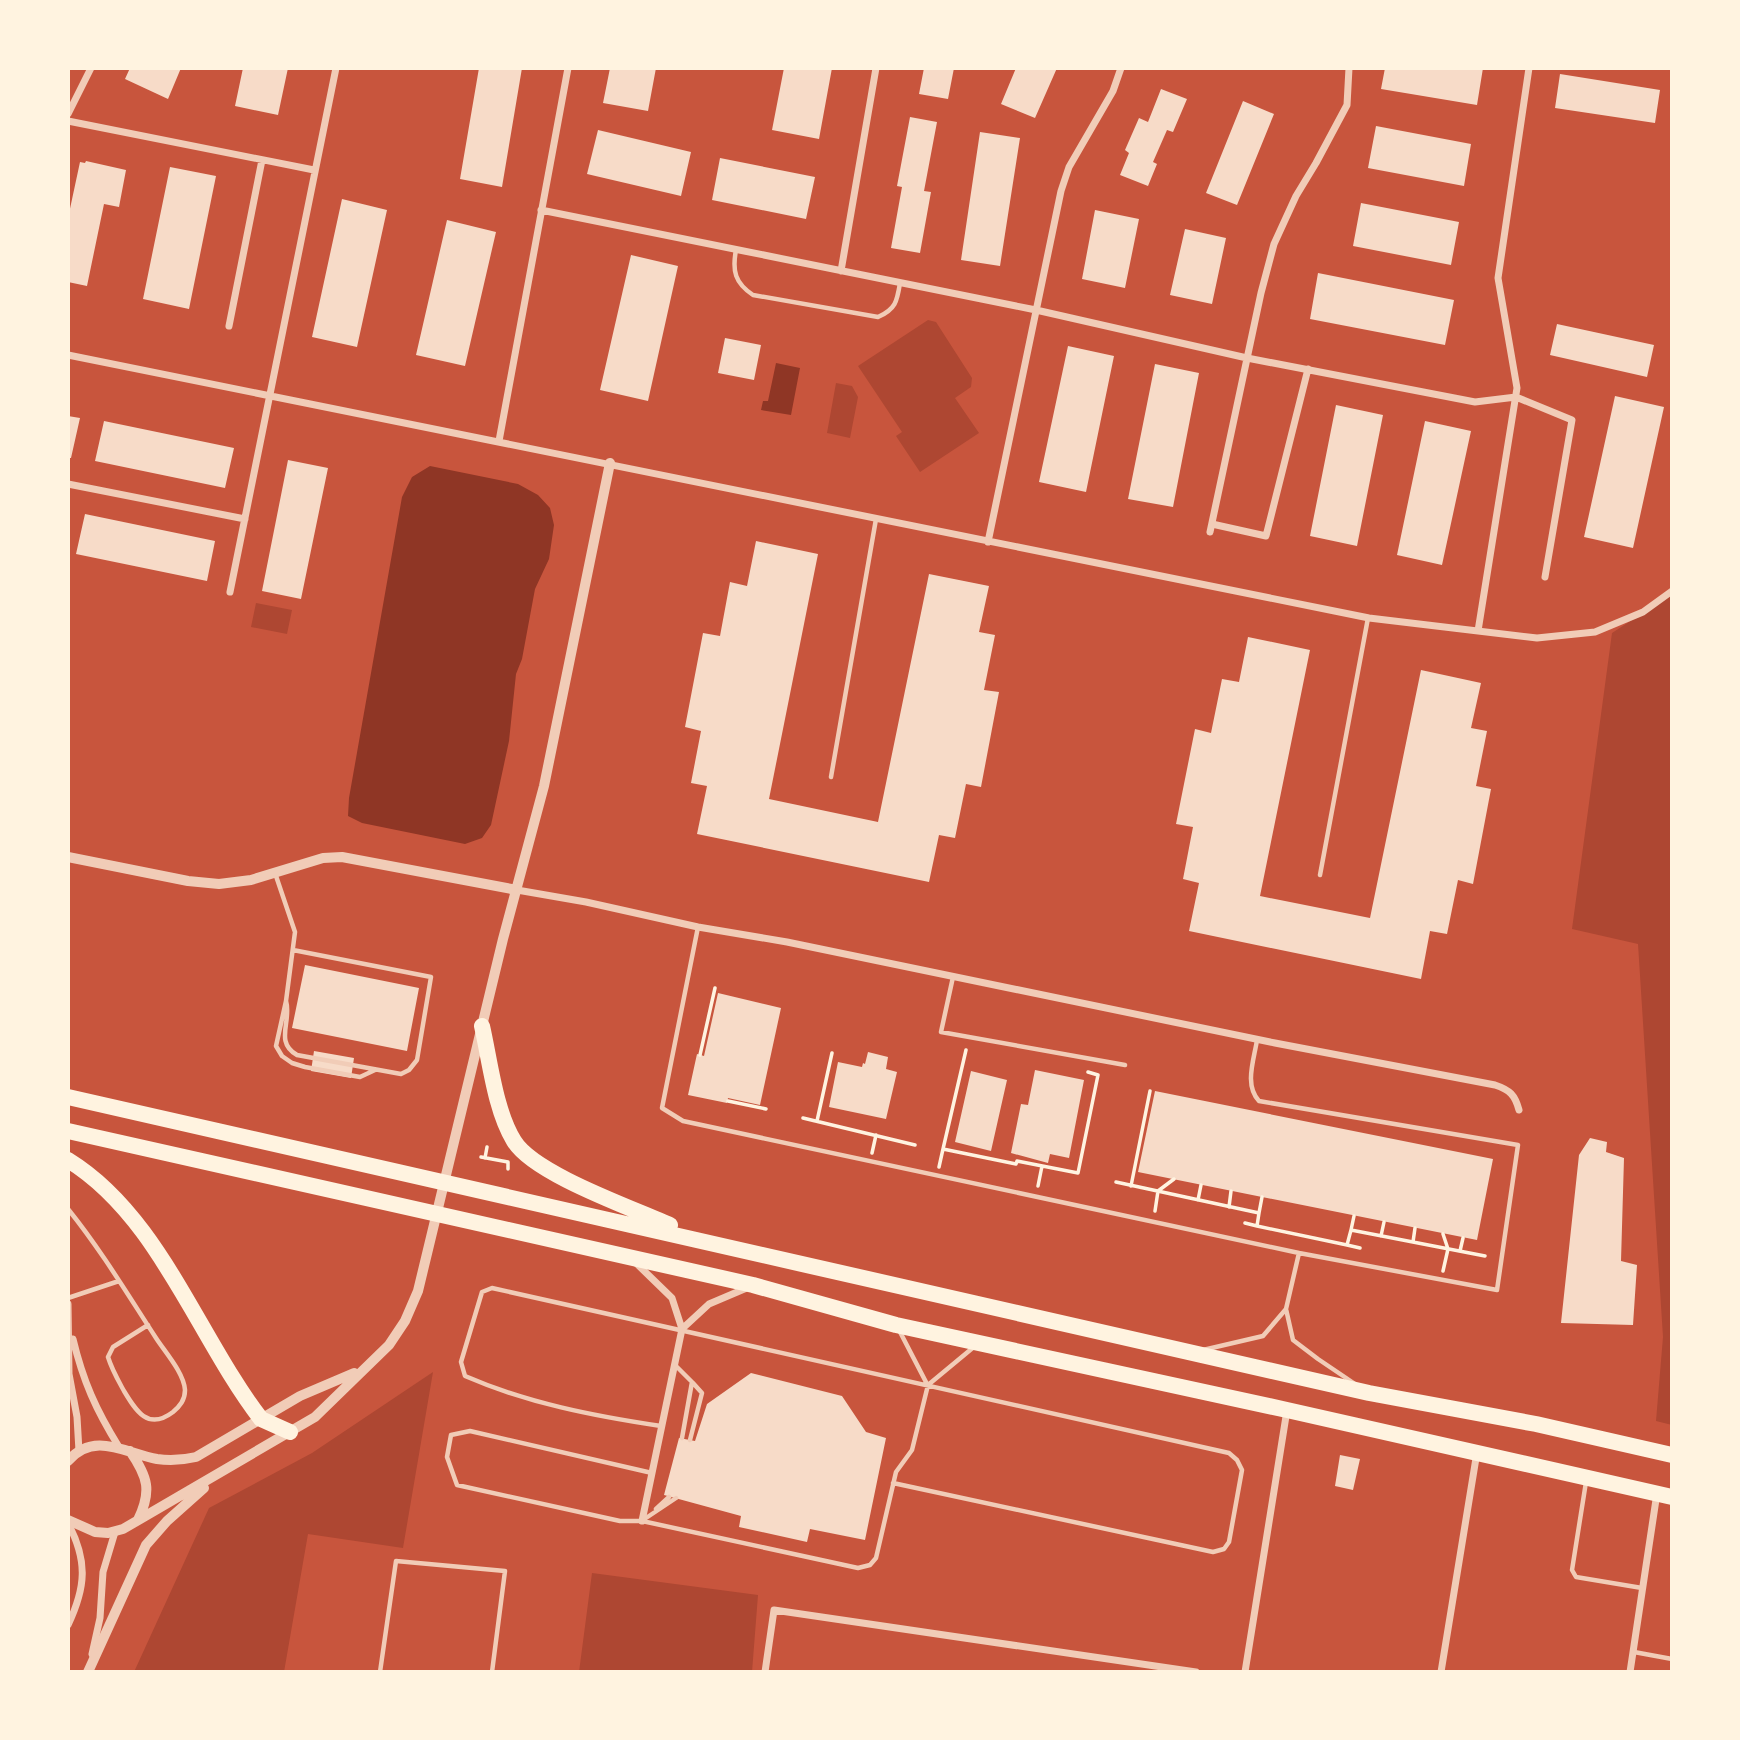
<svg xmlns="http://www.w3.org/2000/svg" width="1740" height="1740" font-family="'Asap Condensed',sans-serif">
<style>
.green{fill:#ae4732}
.water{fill:#8f3625}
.building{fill:#f7dbc8}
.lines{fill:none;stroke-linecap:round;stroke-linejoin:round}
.path{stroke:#fff3e0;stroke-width:3.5}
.service{stroke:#f1ccb7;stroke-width:4.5}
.minor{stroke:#f1ccb7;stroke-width:7}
.tertiary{stroke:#f1ccb7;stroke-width:10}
.trunk{stroke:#fff3e0;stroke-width:16}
</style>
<rect width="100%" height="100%" fill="#c8553d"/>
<!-- green -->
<path class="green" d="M928 320 936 322 972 378 971 387 955 398 979 433 920 472 896 436 902 432 858 366Z
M836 383 852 386 858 397 850 438 827 433Z
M1672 594V1425L1656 1421 1663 1337 1638 944 1572 929 1612 633Z
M256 603 292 610 287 634 251 627Z
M433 1372 403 1548 308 1534 284 1672H134L209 1508 312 1453Z
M592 1573 758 1595 752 1672H579Z"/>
<!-- water -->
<path class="water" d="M776 363 800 368 791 415 761 410 763 401H768Z
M430 466 518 484 538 495 550 508 554 525 549 559 535 589 522 659 516 674 509 741 491 825 482 838 465 844 362 823 348 816 349 798 402 497 412 477Z"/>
<!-- building -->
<path class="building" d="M130 68H181L168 99 125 79Z
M243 68H288L278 115 235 106Z
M479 68H522L502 187 460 179Z
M610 68H656L648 111 603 103Z
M784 68H832L819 139 772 130Z
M924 68H954L948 99 919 94Z
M1016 68H1057L1035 118 1001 104Z
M1385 68H1483L1477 105 1381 89Z
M1560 74 1660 90 1655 123 1555 108Z
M1161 89 1187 99 1173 132 1167 130 1153 162 1157 164 1148 186 1120 175 1129 153 1125 150 1139 118 1148 122Z
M1243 101 1274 114 1237 205 1206 193Z
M910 117 937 122 924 191 931 192 920 253 891 248 902 187 897 186Z
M1376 126 1471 144 1464 186 1368 168Z
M598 130 691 152 681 196 587 174Z
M980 132 1020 138 1000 266 961 260Z
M720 158 815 177 806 219 712 200Z
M86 161 126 170 119 207 104 204 87 286 68 282V218L80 162 85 163Z
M170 167 216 176 189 309 143 299Z
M342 199 387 210 357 347 312 337Z
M1361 203 1459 222 1451 265 1353 246Z
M1095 210 1139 219 1125 288 1082 279Z
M447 220 496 232 465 366 416 355Z
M1185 229 1226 238 1212 304 1170 295Z
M631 255 678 266 648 401 600 390Z
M1318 273 1454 300 1445 345 1310 319Z
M1557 324 1654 345 1647 377 1550 355Z
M725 338 761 345 754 380 718 373Z
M1068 346 1114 356 1086 492 1039 482Z
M1155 364 1199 373 1173 507 1128 499Z
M1615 396 1664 407 1633 548 1584 537Z
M1336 405 1383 415 1357 546 1310 536Z
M68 416 80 418 71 458H68Z
M104 421 234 448 225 488 95 461Z
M1425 421 1471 431 1442 565 1397 555Z
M288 460 328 468 301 599 262 591Z
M85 514 215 541 207 581 76 554Z
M756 541 818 554 769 799 878 822 929 574 989 586 979 632 995 635 984 690 999 692 981 787 966 784 955 838 939 835 929 882 697 834 707 786 691 783 701 731 685 727 703 633 720 636 730 582 747 586Z
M1248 637 1310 650 1260 896 1370 918 1421 670 1481 683 1471 728 1487 731 1476 786 1491 789 1473 884 1458 880 1447 934 1430 931 1421 979 1189 931 1199 883 1183 879 1193 827 1176 824 1195 729 1211 733 1222 679 1239 682Z
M305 965 419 988 407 1051 292 1028Z
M718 993 781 1008 760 1105 728 1098 727 1103 688 1095 697 1054 704 1056Z
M314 1051 354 1058 351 1078 311 1071Z
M868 1052 888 1057 886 1069 897 1072 886 1119 829 1107 838 1062 862 1067 863 1063 865 1064Z
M1035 1070 1084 1080 1069 1158 1050 1154 1048 1163 1011 1153 1021 1104 1028 1105Z
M971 1071 1007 1080 991 1151 955 1142Z
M1155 1091 1493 1159 1477 1240 1138 1172Z
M1590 1138 1607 1142 1606 1152 1624 1158 1621 1261 1637 1265 1633 1325 1561 1323 1579 1155Z
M751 1373 842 1396 866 1432 886 1438 865 1540 810 1529 807 1542 739 1527 741 1516 664 1495 679 1438 695 1441 707 1404Z
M1340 1455 1360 1459 1353 1490 1335 1486Z"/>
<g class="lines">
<!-- path -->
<path class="path" d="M966 1050 943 1149 1016 1164 1017 1161 1078 1173 1098 1075 1088 1072
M700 1055 715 988
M728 1101 766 1109
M803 1118 915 1145
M817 1121 832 1053
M872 1153 876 1135
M481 1157 508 1162V1169
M485 1158 487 1147
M939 1167 943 1149
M1116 1182 1259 1213 1257 1226 1347 1245 1351 1230 1485 1256
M1038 1186 1042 1166
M1131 1186 1150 1091
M1198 1200 1201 1185
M1229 1207 1231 1191
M1155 1211 1158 1191 1174 1179
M1259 1213 1262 1197
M1245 1223 1257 1226
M1351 1230 1354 1216
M1443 1234 1448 1249 1443 1271
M1381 1236 1384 1222
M1413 1242 1415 1228
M1347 1245 1360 1248
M1460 1251 1463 1238"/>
<!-- service -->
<path class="service" d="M736 250C732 271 735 283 753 295L878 317C896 309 897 301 900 283
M831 777 876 519
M275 873 295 932 286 1001 276 1046 282 1056 292 1063 305 1067 360 1077 375 1070
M1320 875 1368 618
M698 927 662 1108 683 1121 1299 1253 1497 1290 1518 1145 1259 1101C1244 1085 1254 1060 1257 1040
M953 977 941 1032 1125 1065
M286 1001C292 1021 274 1042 297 1055L401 1074 409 1070 417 1060 431 977 293 950
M68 1209C101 1250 128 1295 156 1338 165 1352 184 1373 185 1390 185 1400 180 1406 173 1412 148 1431 136 1411 124 1391 118 1380 112 1370 108 1357L113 1347 148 1325
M68 1298 119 1281
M1286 1309 1293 1340 1318 1359 1355 1384
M899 1330 927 1384
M1203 1350 1263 1336 1286 1309 1299 1253
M675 1365 692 1382 682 1438
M661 1426C594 1416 527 1403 465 1376L461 1362 482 1292 492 1288 1229 1453 1237 1460 1242 1470 1229 1542 1224 1549 1213 1552 893 1483
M690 1440 702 1393 693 1383
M652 1473 470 1431 451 1435 447 1457 457 1485 620 1521H642L858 1568 870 1565 876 1558 896 1472 912 1450 928 1385 975 1346
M1586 1482 1572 1570 1576 1577 1642 1588
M656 1509 669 1497
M643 1520 676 1498
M1634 1652 1672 1659
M380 1672 396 1561 505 1571 492 1672"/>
<!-- minor -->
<path class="minor" d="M68 114 91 68
M68 121 314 170
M541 210 1036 310 1247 358 1475 402 1516 397 1572 420 1545 577
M841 271 876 68
M229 326 262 160
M68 355 1369 618 1537 638 1595 632 1643 612 1672 591
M499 441 568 68
M68 484 245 519
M1212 524 1266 536 1308 369
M1210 532 1261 293 1274 244 1296 196 1316 163 1347 105 1349 68
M988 542 1061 191 1069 167 1113 91 1121 68
M230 592 336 68
M1478 631 1517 388 1498 278 1529 68
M517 890 586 902 698 927 787 942 1275 1043 1495 1085C1510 1090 1515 1095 1519 1110
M636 1263 672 1298 682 1329 642 1521
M68 1304 69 1374 77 1417 79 1451
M682 1329 709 1304 749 1287
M73 1339C83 1381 96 1410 119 1447
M68 1523C88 1561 86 1587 68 1625
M92 1654 100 1618 103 1572 115 1532
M765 1672 774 1610 1196 1672
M1245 1672 1287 1410
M1441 1672 1477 1452
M1630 1672 1657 1493"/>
<!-- tertiary -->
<path class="tertiary" d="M68 857 188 881 219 884 251 880 323 858 342 857 517 890
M130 1451C148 1477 152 1491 138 1520
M68 1461C94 1431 125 1453 157 1459 170 1461 183 1460 196 1457L300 1396 354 1373
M68 1520 95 1532 108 1533 123 1529 315 1417 389 1345 405 1321 418 1291 503 939 544 786 610 463
M88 1672 146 1545 167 1521 204 1488"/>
<!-- trunk -->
<path class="trunk" d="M482 1026C490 1061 495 1110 514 1141 534 1174 632 1208 670 1225
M68 1097 1369 1393 1536 1424 1672 1455
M68 1131 753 1285 896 1325 1287 1410 1672 1497
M68 1160C159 1216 197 1336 261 1419L290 1432"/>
</g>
<!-- border -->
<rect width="1740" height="1740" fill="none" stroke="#fff3e0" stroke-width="140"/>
</svg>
